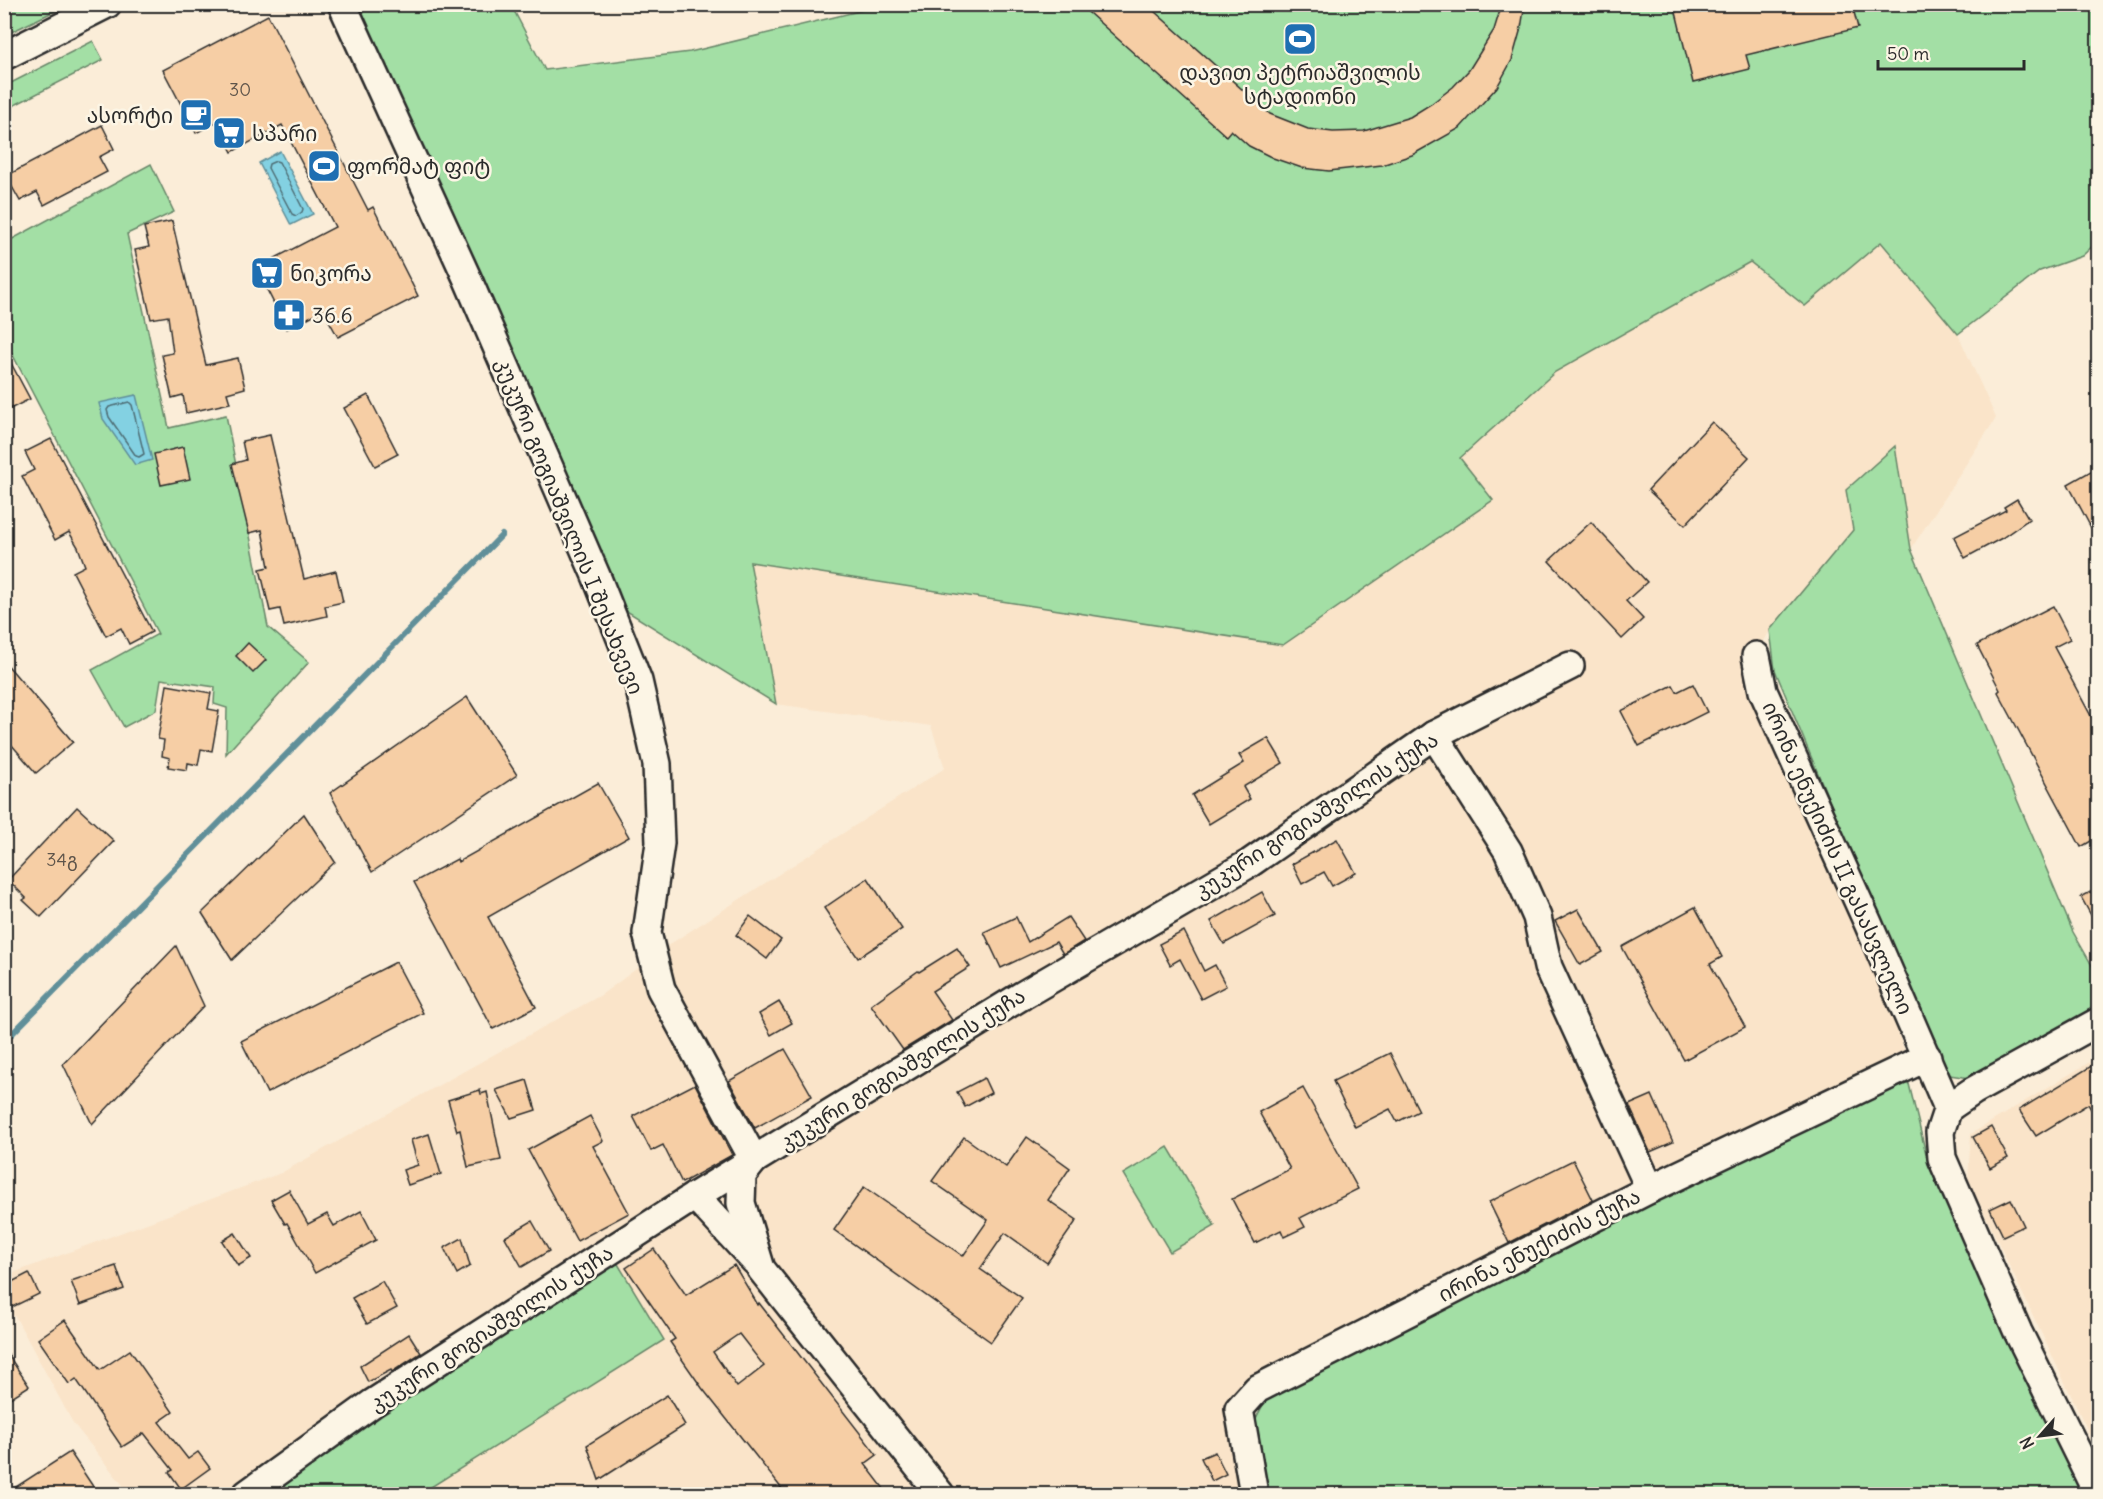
<svg xmlns="http://www.w3.org/2000/svg" width="2103" height="1499" font-family="Delius,'Noto Sans Georgian',sans-serif">
<rect width="100%" height="100%" fill="#fbedd8"/>
<filter id="ink" filterUnits="userSpaceOnUse"><feTurbulence type="fractalNoise" baseFrequency=".0167" numOctaves="2"/><feDisplacementMap in="SourceGraphic" scale="12" xChannelSelector="R" yChannelSelector="G"/><feConvolveMatrix kernelMatrix="1 2 1 2 8 2 1 2 1" color-interpolation-filters="sRGB"/></filter>
<g filter="url(#ink)">
<g fill="#fae4c9">
<polygon points="1881,242 1958,334 1996,418 1911,549 1895,447 1846,490 1853,530 1770,630 1756,656 1816,808 1907,1058 1236,1388 1253,1424 1266,1494 130,1494 73,1423 15,1316 5,1318 5,1276 281,1173 601,995 670,944 945,768 931,726 776,704 750,562 1283,645 1493,499 1460,458 1555,372 1750,262 1805,305"/>
<polygon points="2098,1057 2098,1452 1968,1179 1971,1134"/>
</g>
<g fill="#a3dfa5" stroke="#678568" stroke-width="1.5">
<polygon points="5,4 67,4 67,5 5,35"/>
<polygon points="888,4 2098,5 2098,241 2082,256 2040,271 1958,334 1881,242 1805,306 1750,262 1555,372 1460,458 1493,500 1283,645 750,562 776,704 617,605 353,5 511,5 545,70 690,52"/>
<polygon points="93,41 103,60 5,110 5,86"/>
<polygon points="151,164 174,212 127,234 169,428 226,415 268,627 309,662 226,754 227,708 214,704 215,687 161,679 156,710 124,727 92,670 158,634 5,340 5,243"/>
<polygon points="1895,446 1911,549 2073,932 2098,976 2098,1006 1969,1078 1943,1074 1775,670 1770,630 1853,530 1846,490"/>
<polygon points="1909,1084 1929,1166 2081,1494 1498,1494 1496,1491 1490,1494 1266,1494 1253,1424 1266,1399 1877,1087"/>
<polygon points="1168,1147 1215,1226 1170,1252 1123,1174"/>
<polygon points="615,1259 664,1340 420,1494 286,1494 281,1482"/>
</g>
<g fill="#83d1e2" stroke="#608f99" stroke-width="1.5">
<polygon points="280,151 313,214 291,225 259,163"/>
<polygon points="136,395 152,460 135,465 103,419 99,403"/>
</g>
<g fill="none" stroke-linecap="round" stroke-linejoin="round">
<g stroke="#4e6d74" stroke-width="1.5">
<polygon points="276,161 279,162 303,209 302,212 296,216 292,214 268,168 269,164"/>
<polygon points="129,402 132,405 144,454 139,457 136,456 109,417 107,410 109,407"/>
</g>
<polyline stroke="#608f99" stroke-width="6" points="4,1042 502,535"/>
</g>
<g fill="#f6cea5" stroke="#2b2b2b" stroke-width="1.5" fill-rule="evenodd">
<polygon points="1079,4 1146,4 1270,114 1308,129 1333,132 1364,131 1410,117 1431,104 1453,87 1469,70 1494,30 1502,4 1525,4 1521,28 1512,60 1497,87 1460,128 1412,155 1382,165 1329,171 1302,168 1273,158 1249,146 1231,130 1226,136"/>
<polygon points="1674,4 1852,4 1858,28 1746,55 1750,69 1693,83"/>
<polygon points="268,15 368,210 373,207 418,296 338,337 323,310 287,329 256,268 335,227 282,125 232,152 216,122 196,133 163,70"/>
<polygon points="102,125 114,149 99,157 107,172 44,205 37,192 20,201 6,176"/>
<polygon points="172,221 206,365 238,358 245,388 227,393 230,403 186,413 183,395 172,398 162,355 173,353 168,316 151,319 135,250 149,247 144,227"/>
<polygon points="4,350 30,399 4,412"/>
<polygon points="368,395 398,454 375,466 344,408"/>
<polygon points="1712,422 1749,457 1685,525 1648,490"/>
<polygon points="270,435 304,579 336,571 343,602 325,606 327,616 284,626 280,609 270,611 260,569 269,567 262,530 249,533 232,464 246,460 242,441"/>
<polygon points="51,439 152,632 129,644 121,628 106,636 73,572 85,566 78,547 69,532 55,540 22,476 34,470 25,452"/>
<polygon points="183,447 190,479 161,485 154,454"/>
<polygon points="2098,467 2098,541 2068,484"/>
<polygon points="2017,499 2029,519 2002,538 1965,558 1954,537 2006,510 2004,507"/>
<polygon points="1591,522 1647,582 1626,601 1643,619 1622,639 1549,561"/>
<polygon points="2053,606 2070,639 2054,647 2098,729 2098,837 2081,847 1998,692 2000,690 1977,645"/>
<polygon points="248,643 266,660 253,673 236,656"/>
<polygon points="4,661 73,742 36,773 4,736"/>
<polygon points="1693,684 1707,712 1639,746 1621,711 1673,685 1677,692"/>
<polygon points="167,685 211,693 208,709 219,711 212,751 201,749 198,765 188,763 187,770 168,767 170,758 162,756 164,740 158,739"/>
<polygon points="467,697 517,775 372,872 330,793"/>
<polygon points="1268,738 1283,763 1243,787 1250,799 1209,824 1192,795 1244,763 1239,755"/>
<polygon points="598,783 629,837 488,917 536,1007 493,1029 414,882 457,859 458,862"/>
<polygon points="77,807 114,841 41,917 23,900 26,898 8,880"/>
<polygon points="304,814 335,862 232,960 202,913"/>
<polygon points="1337,839 1356,873 1332,886 1324,872 1302,884 1292,864"/>
<polygon points="868,878 902,929 858,958 824,908"/>
<polygon points="2098,888 2098,928 2081,897"/>
<polygon points="1262,892 1275,916 1224,944 1211,921"/>
<polygon points="1695,907 1722,957 1710,964 1745,1027 1684,1060 1622,947"/>
<polygon points="1578,909 1603,952 1580,965 1555,921"/>
<polygon points="750,916 781,940 767,959 736,935"/>
<polygon points="1016,917 1028,942 1068,917 1084,941 1063,954 1056,942 1001,968 984,932"/>
<polygon points="1184,931 1204,971 1215,965 1226,986 1201,999 1180,959 1170,965 1159,944"/>
<polygon points="176,946 204,1006 92,1124 63,1064"/>
<polygon points="957,948 970,967 932,991 952,1020 903,1050 871,1005 918,971 919,972"/>
<polygon points="396,962 423,1013 267,1093 241,1041"/>
<polygon points="779,1002 792,1023 771,1035 759,1014"/>
<polygon points="785,1049 812,1096 755,1128 729,1081"/>
<polygon points="1390,1053 1419,1111 1397,1122 1390,1109 1355,1127 1333,1081"/>
<polygon points="2098,1062 2098,1121 2088,1104 2036,1136 2019,1110"/>
<polygon points="984,1078 991,1093 965,1107 957,1092"/>
<polygon points="527,1080 536,1110 511,1118 496,1090"/>
<polygon points="695,1084 732,1155 682,1183 663,1145 651,1151 633,1116"/>
<polygon points="1303,1088 1358,1189 1300,1218 1305,1227 1284,1237 1281,1230 1255,1243 1232,1199 1290,1169 1259,1112"/>
<polygon points="480,1090 481,1094 487,1092 501,1160 468,1167 460,1130 457,1131 448,1100"/>
<polygon points="1652,1095 1673,1142 1650,1152 1629,1105"/>
<polygon points="590,1116 603,1141 593,1146 629,1213 577,1241 528,1150"/>
<polygon points="1991,1127 2008,1158 1990,1168 1973,1137"/>
<polygon points="429,1134 441,1174 408,1185 403,1170 418,1165 411,1140"/>
<polygon points="964,1137 1006,1167 1027,1137 1070,1168 1048,1200 1077,1220 1047,1263 1005,1233 980,1269 1022,1298 991,1342 834,1230 864,1187 963,1256 988,1220 932,1181"/>
<polygon points="1573,1160 1593,1200 1509,1243 1489,1202"/>
<polygon points="289,1190 308,1224 327,1214 334,1226 361,1211 376,1240 315,1273 287,1223 285,1224 271,1200"/>
<polygon points="2011,1199 2024,1226 2003,1236 1990,1209"/>
<polygon points="532,1221 549,1251 522,1267 505,1237"/>
<polygon points="235,1233 251,1258 238,1266 222,1241"/>
<polygon points="462,1238 470,1266 457,1274 444,1248"/>
<path d="M 654,1249 L 686,1295 L 734,1265 L 758,1305 L 759,1303 L 877,1455 L 865,1464 L 888,1494 L 786,1494 L 702,1388 L 670,1342 L 675,1339 L 626,1268 ZM 739,1334 L 764,1366 L 737,1387 L 713,1352 Z"/>
<polygon points="116,1266 124,1289 80,1305 71,1281"/>
<polygon points="29,1273 39,1294 4,1311 4,1286"/>
<polygon points="382,1281 397,1308 367,1324 352,1298"/>
<polygon points="65,1320 100,1370 130,1350 173,1412 159,1422 188,1459 198,1452 210,1468 181,1489 169,1472 173,1470 144,1433 122,1447 76,1379 69,1384 38,1339"/>
<polygon points="409,1334 421,1353 392,1372 391,1370 368,1382 360,1366"/>
<polygon points="4,1349 29,1386 4,1402"/>
<polygon points="667,1395 685,1425 599,1480 587,1445"/>
<polygon points="70,1452 98,1494 5,1494"/>
<polygon points="1215,1452 1226,1474 1212,1481 1201,1458"/>
</g>
<g fill="none" stroke-linecap="round" stroke-linejoin="round">
<defs>
<g id="minor">
<polyline points="342,4 468,280 597,578 638,681 657,764 660,843 647,933 661,989 754,1160 742,1175 741,1203 761,1269 940,1494"/>
<polyline points="4,56 107,4"/>
<polyline points="1756,656 1763,691 1868,923 1948,1108"/>
<polyline points="1434,735 1508,851 1537,917 1548,967 1650,1189"/>
<polyline points="695,1196 755,1261"/>
<polyline points="247,1494 373,1403 695,1196 1023,995 1250,863 1434,735 1570,666"/>
<polyline points="1254,1494 1239,1409 1257,1389 1650,1189 1927,1057"/>
<polyline points="2098,1494 2018,1332 1942,1158 1940,1132 1948,1108 1973,1091 2098,1022"/>
</g>
</defs>
<use href="#minor" stroke="#2b2b2b" stroke-width="32"/>
<use href="#minor" stroke="#fcf5e5" stroke-width="27"/>
</g>
</g>
<defs>
<symbol id="stadium-square" viewBox="-11 -11 22 22"><rect x="-9" y="-9" width="18" height="18" rx="4" fill="#1f6fb2" stroke="#fcf5e5"/><path d="M0-5a6.5 5 0 1 0 0 10a6.5 5 0 1 0 0-10ZM-3.5-1.8h7v3.6h-7Z" fill="#fff"/></symbol>
<symbol id="cafe-square" viewBox="-11 -11 22 22"><rect x="-9" y="-9" width="18" height="18" rx="4" fill="#1f6fb2" stroke="#fcf5e5"/><path d="M-5.5-4.5H6V0H3Q3 3.5 0 3.5H-2.5Q-5.5 3.5-5.5 0ZM3-3.2v2h1.7v-2ZM-6 4.5H4V6H-6Z" fill="#fff"/></symbol>
<symbol id="supermarket-square" viewBox="-11 -11 22 22"><rect x="-9" y="-9" width="18" height="18" rx="4" fill="#1f6fb2" stroke="#fcf5e5"/><path d="M-6-5.5h2.5l.6 2H6L4.5 2H-2.5L-4.4-4H-6ZM-1.5 3.2a1.3 1.3 0 1 0 .1 0ZM3 3.2a1.3 1.3 0 1 0 .1 0Z" fill="#fff"/></symbol>
<symbol id="pharmacy-square" viewBox="-11 -11 22 22"><rect x="-9" y="-9" width="18" height="18" rx="4" fill="#1f6fb2" stroke="#fcf5e5"/><path d="M-2-6h4v4h4v4h-4v4h-4v-4h-4v-4h4Z" fill="#fff"/></symbol>
</defs>
<g fill-rule="evenodd">
<use href="#stadium-square" x="1281" y="20" width="38" height="38"/>
<use href="#cafe-square" x="177" y="96" width="38" height="38"/>
<use href="#supermarket-square" x="210" y="114" width="38" height="38"/>
<use href="#stadium-square" x="305" y="147" width="38" height="38"/>
<use href="#supermarket-square" x="248" y="254" width="38" height="38"/>
<use href="#pharmacy-square" x="270" y="296" width="38" height="38"/>
</g>
<g text-anchor="middle" dominant-baseline="central" stroke-width="5" stroke-linejoin="round" paint-order="stroke">
<g font-size="18" fill="#5e544a">
<text x="240" y="89">30</text>
<text x="62" y="859">34გ</text>
</g>
<g font-size="21" fill="#2b2b2b" stroke="#fcf5e5" text-anchor="start">
<text x="1300" y="72" text-anchor="middle">დავით პეტრიაშვილის<tspan x="1300" dy="24">სტადიონი</tspan></text>
<text x="173" y="115" text-anchor="end">ასორტი</text>
<text x="252" y="133">სპარი</text>
<text x="347" y="166">ფორმატ ფიტ</text>
<text x="290" y="273">ნიკორა</text>
<text x="312" y="315">36.6</text>
</g>
<g font-size="21" fill="#2b2b2b" stroke="#fcf5e5">
<text transform="translate(570 526) rotate(68)">კუკური გოგიაშვილის I შესახვევი</text>
<text transform="translate(1316 815) rotate(-33)">კუკური გოგიაშვილის ქუჩა</text>
<text transform="translate(1838 858) rotate(66)">ირინა ენუქიძის II გასასვლელი</text>
<text transform="translate(902 1069) rotate(-32)">კუკური გოგიაშვილის ქუჩა</text>
<text transform="translate(1539 1245) rotate(-27)">ირინა ენუქიძის ქუჩა</text>
<text transform="translate(491 1328) rotate(-33)">კუკური გოგიაშვილის ქუჩა</text>
</g>
</g>
<rect width="2103" height="1499" fill="none" stroke="#fcf5e5" stroke-width="24"/>
<rect x="12" y="12" width="2079" height="1475" fill="none" stroke="#2b2b2b" stroke-width="2" filter="url(#ink)"/>
<g transform="translate(2040 1436) rotate(242)" stroke="#fcf5e5" stroke-width="4.5" paint-order="stroke">
<path d="M0-4.5L10 22L0 15L-10 22Z" fill="#2b2b2b"/>
<text y="-9" font-size="16" font-weight="bold" text-anchor="middle" fill="#2b2b2b">N</text>
</g>
<path d="M1878 60v9h146v-9" fill="none" stroke="#2b2b2b" stroke-width="3"/>
<text x="1887" y="60" font-size="18" fill="#2b2b2b" stroke="#fcf5e5" stroke-width="4.5" paint-order="stroke">50 m</text>
</svg>
